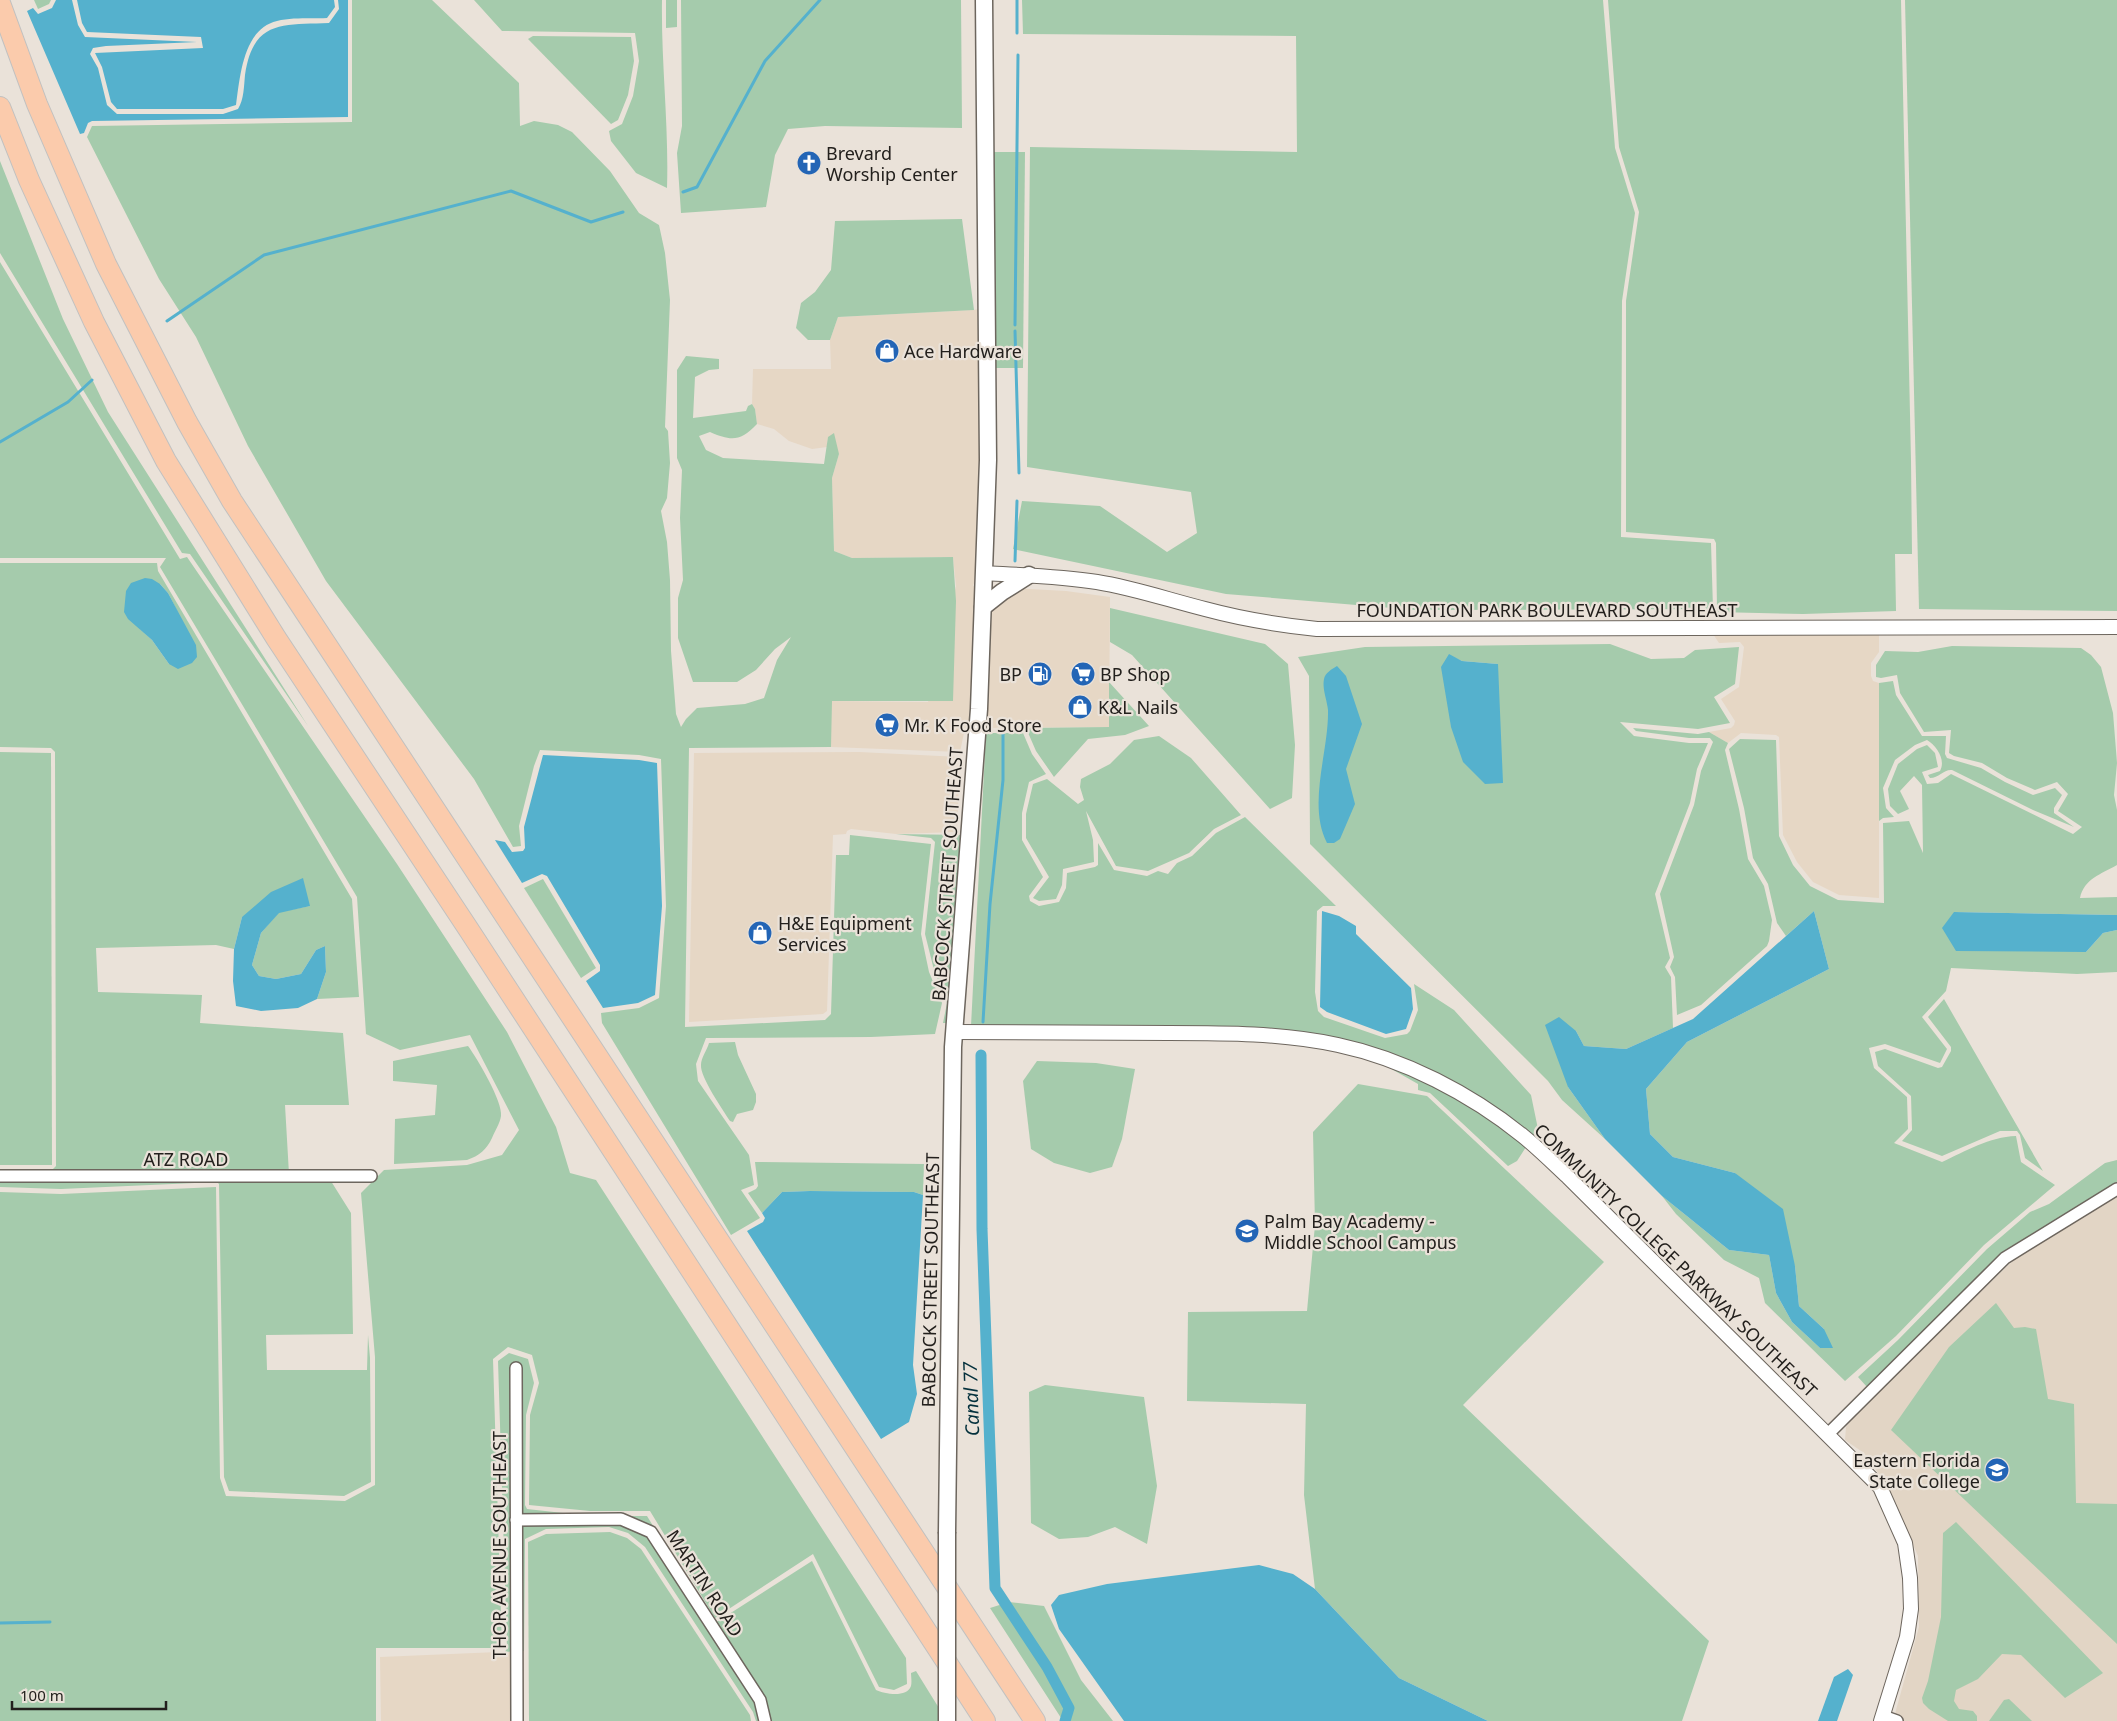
<svg xmlns="http://www.w3.org/2000/svg" width="2117" height="1721" font-family="'Noto Sans',sans-serif">
<rect width="100%" height="100%" fill="#eae2d9"/>
<g fill="#e6d7c5">
<polygon points="987,308 977,574 973,586 1066,591 1110,597 1109,727 965,728 960,752 831,747 831,701 928,702 956,586 953,557 852,558 834,551 832,478 839,454 828,437 827,447 812,449 789,441 774,429 757,424 755,409 752,404 753,369 831,369 830,340 838,317 973,310"/>
<polygon points="1713,634 1879,634 1879,652 1871,663 1871,676 1873,681 1879,683 1879,898 1839,895 1813,882 1797,862 1783,835 1779,737 1776,735 1741,733 1728,743 1709,732 1731,728 1734,725 1735,721 1721,699 1739,687 1744,647 1740,642 1719,643"/>
<polygon points="859,752 960,757 957,832 896,834 851,829 847,831 846,834 833,835 827,1011 823,1014 689,1022 694,753"/>
<polygon points="524,1651 524,1721 381,1721 380,1657"/>
</g>
<polygon fill="#e2d5c5" points="2117,1196 2117,1721 1893,1721 1919,1627 1918,1556 1888,1487 1864,1453 1845,1440 1846,1427 1856,1413 2020,1254"/>
<g fill="#a5cbac" fill-rule="evenodd">
<polygon points="34,0 51,0 49,4 38,9"/>
<path d="M 352,0 L 432,0 L 519,83 L 520,126 L 534,121 L 558,125 L 572,132 L 610,171 L 639,213 L 659,225 L 665,253 L 670,300 L 665,427 L 668,431 L 670,463 L 667,498 L 661,511 L 667,542 L 670,580 L 671,651 L 676,714 L 681,727 L 686,719 L 697,708 L 745,704 L 764,698 L 777,660 L 791,637 L 775,649 L 756,670 L 737,682 L 693,682 L 678,638 L 678,598 L 683,580 L 680,518 L 682,470 L 677,458 L 677,370 L 686,356 L 719,359 L 719,369 L 709,370 L 695,377 L 693,418 L 746,411 L 748,406 L 752,404 L 755,409 L 757,424 C 740,442 731,441 710,432 L 699,436 L 706,450 L 723,458 L 824,464 L 828,437 L 834,433 L 839,454 L 832,478 L 834,551 L 852,558 L 953,557 L 956,601 L 953,701 L 832,701 L 831,747 L 689,748 L 685,1027 L 825,1020 L 831,1014 L 836,855 L 849,855 L 850,835 L 931,844 L 921,934 L 929,972 L 942,1003 L 935,1034 L 871,1037 L 706,1038 L 696,1064 L 698,1081 L 749,1155 L 754,1185 L 741,1190 L 760,1218 L 731,1235 L 602,1023 L 601,1013 L 639,1008 L 659,998 L 666,906 L 661,759 L 639,755 L 540,750 L 534,766 L 519,826 L 521,846 L 513,847 L 474,779 L 326,581 L 248,446 L 196,337 L 159,279 L 87,137 L 92,126 L 352,122 Z"/>
<path d="M 474,0 L 662,0 C 661,63 669,125 667,188 L 636,173 L 611,141 L 609,131 L 622,124 L 633,96 L 639,61 L 635,33 L 502,31 Z"/>
<polygon points="666,0 677,0 677,27 666,28"/>
<polygon points="681,0 961,0 962,128 825,126 788,129 775,155 766,207 681,213 677,153 682,126"/>
<polygon points="1022,0 1603,0 1615,148 1635,213 1622,301 1621,537 1711,543 1713,609 1416,610 1226,594 1013,549 1022,501 1100,506 1167,552 1197,533 1191,492 1027,467 1030,147 1297,152 1296,36 1023,34"/>
<polygon points="1608,0 1901,0 1911,460 1912,554 1895,554 1896,611 1803,614 1716,612 1717,609 1716,543 1714,539 1626,532 1626,301 1639,212 1619,147"/>
<polygon points="1905,0 2117,0 2117,611 1919,609"/>
<polygon points="533,36 631,37 634,61 628,95 618,120 611,124 528,39"/>
<polygon points="991,152 1025,152 1023,368 992,368"/>
<polygon points="0,161 63,319 108,412 308,726 190,554 182,553 0,253"/>
<polygon points="962,219 974,310 838,317 830,340 808,340 796,328 801,303 815,292 831,270 835,221"/>
<polygon points="0,262 180,559 187,557 397,864 507,1032 556,1127 570,1173 596,1180 906,1658 907,1684 894,1690 879,1687 813,1554 715,1618 650,1511 590,1511 529,1505 530,1415 539,1383 532,1355 508,1347 493,1359 502,1648 376,1648 376,1721 0,1721 0,1192 61,1194 216,1187 220,1478 226,1496 345,1501 375,1485 375,1357 361,1193 384,1170 467,1165 502,1155 519,1130 470,1035 400,1050 366,1034 357,897 160,567 166,558 0,558"/>
<path d="M 0,563 L 157,563 L 158,571 L 352,899 L 359,997 L 317,999 L 326,972 L 325,946 L 316,950 L 301,974 L 276,979 L 259,976 L 252,965 L 261,933 L 279,912 L 310,906 L 242,917 L 234,949 L 216,945 L 96,948 L 98,992 L 202,995 L 200,1023 L 343,1033 L 349,1105 L 285,1105 L 289,1174 L 329,1178 L 351,1213 L 353,1334 L 266,1335 L 267,1370 L 367,1370 L 368,1335 L 370,1358 L 371,1482 L 344,1496 L 229,1491 L 224,1477 L 219,1184 L 217,1182 L 61,1189 L 0,1187 L 0,1170 L 52,1170 L 56,1166 L 55,752 L 51,748 L 0,747 ZM 160,584 L 168,593 L 188,632 L 169,664 L 152,640 L 140,629 Z"/>
<polygon points="1110,608 1265,644 1288,664 1295,745 1292,798 1270,809 1132,655 1110,642"/>
<path d="M 1610,644 L 1651,659 L 1684,658 L 1695,650 L 1739,647 L 1735,684 L 1714,697 L 1730,723 L 1698,729 L 1620,722 L 1634,736 L 1689,743 L 1708,743 L 1697,769 L 1690,803 L 1655,894 L 1670,958 L 1665,967 L 1671,977 L 1673,1028 L 1626,1049 L 1584,1046 L 1576,1031 L 1568,1087 L 1605,1139 L 1562,1100 L 1548,1081 L 1310,844 L 1309,676 L 1298,657 L 1365,647 ZM 1449,655 L 1462,661 L 1498,664 L 1451,727 Z"/>
<path d="M 1952,646 L 2081,648 L 2091,655 L 2101,667 L 2113,713 L 2117,763 L 2114,795 L 2117,810 L 2117,865 C 2101,874 2084,879 2080,898 L 2117,897 L 2117,915 L 1955,912 L 2086,952 L 2103,933 L 2117,930 L 2117,972 L 2077,974 L 1951,968 L 1946,991 L 1922,1017 L 1947,1049 L 1940,1063 L 1885,1044 L 1869,1048 L 1874,1068 L 1907,1097 L 1908,1129 L 1894,1143 L 1942,1162 C 1966,1151 1989,1137 2016,1136 L 2021,1162 L 2055,1185 L 1984,1245 L 1896,1336 L 1845,1381 L 1765,1303 L 1759,1278 L 1724,1260 L 1676,1214 L 1662,1196 L 1729,1250 L 1769,1255 L 1776,1293 L 1792,1322 L 1820,1348 L 1824,1329 L 1799,1306 L 1795,1266 L 1735,1173 L 1673,1157 L 1650,1134 L 1646,1089 L 1687,1042 L 1829,969 L 1814,911 L 1786,936 L 1777,923 L 1768,884 L 1753,858 L 1744,808 L 1729,749 L 1740,739 L 1776,740 L 1779,836 L 1793,865 L 1810,886 L 1838,900 L 1884,903 L 1883,823 L 1909,821 L 1923,853 L 1922,785 L 1914,776 L 1900,791 L 1909,809 L 1898,814 L 1890,806 L 1888,789 L 1898,764 L 1917,749 L 1927,745 L 1935,753 L 1938,767 L 1922,772 L 1927,784 L 1938,783 L 1951,774 L 2073,834 L 2082,827 L 2058,811 L 2068,794 L 2057,782 L 2035,790 L 2007,778 L 1982,763 L 1954,756 L 1949,753 L 1951,730 L 1924,732 L 1900,693 L 1897,675 L 1881,678 L 1876,677 L 1876,665 L 1885,651 L 1918,652 Z"/>
<path d="M 1893,681 L 1896,695 L 1922,736 L 1946,736 L 1945,754 L 1947,758 L 1981,768 L 2005,782 L 2033,795 L 2055,788 L 2062,795 L 2054,808 L 2054,813 L 2074,827 L 2033,810 L 1952,770 C 1944,769 1939,778 1930,778 L 1928,775 L 1940,771 C 1946,760 1937,746 1927,740 L 1915,745 L 1895,760 L 1883,788 L 1886,808 L 1894,817 L 1883,818 L 1879,821 L 1879,683 Z"/>
<polygon points="1109,682 1149,726 1125,735 1088,739 1054,777 1036,751 1026,728 1109,727"/>
<polygon points="1633,728 1698,734 1709,732 1728,743 1725,750 1739,809 1748,859 1764,886 1772,920 1769,941 1767,946 1701,1005 1677,1015 1675,977 1670,967 1674,957 1660,894 1694,805 1701,771 1713,742 1710,738 1689,738 1636,731"/>
<polygon points="986,733 1023,733 1032,754 1046,774 1029,782 1022,813 1022,840 1043,877 1029,896 1030,901 1039,906 1059,902 1066,888 1067,873 1095,867 1098,865 1098,843 1114,870 1147,876 1158,871 1168,874 1177,863 1192,856 1216,833 1245,817 1336,906 1323,906 1317,911 1315,992 1318,1011 1324,1017 1385,1038 1407,1034 1410,1031 1418,1010 1414,984 1454,1010 1531,1095 1538,1129 1533,1137 1525,1131 1340,1039 971,1026"/>
<polygon points="1159,736 1191,758 1241,815 1214,829 1189,853 1148,871 1116,866 1086,811 1093,840 1094,862 1063,869 1062,885 1056,899 1039,901 1033,898 1049,877 1026,838 1026,814 1033,784 1047,779 1078,804 1084,800 1080,787 1081,779 1110,764 1134,740"/>
<polygon points="0,752 51,753 52,1165 0,1165"/>
<polygon points="896,834 965,835 950,1023 943,1023 947,1003 934,970 925,934 935,842 931,838"/>
<polygon points="543,879 596,968 581,978 524,888"/>
<polygon points="1944,999 2043,1171 2025,1158 2020,1135 2017,1131 2000,1131 1942,1156 1902,1141 1912,1130 1911,1096 1878,1066 1875,1052 1885,1049 1938,1068 1942,1067 1951,1051 1951,1047 1928,1017"/>
<path d="M 735,1042 L 738,1055 L 756,1094 L 756,1102 L 753,1110 L 737,1114 L 733,1122 L 730,1121 C 723,1110 700,1077 701,1065 C 701,1058 707,1050 709,1043 Z"/>
<path d="M 468,1046 C 477,1058 503,1102 501,1116 C 500,1123 495,1131 492,1138 C 487,1149 479,1156 467,1160 L 394,1164 L 395,1119 L 435,1115 L 437,1085 L 393,1081 L 393,1061 Z"/>
<polygon points="1037,1061 1096,1063 1135,1069 1122,1139 1112,1167 1090,1173 1054,1163 1031,1149 1023,1081"/>
<path d="M 1388,1067 C 1434,1084 1490,1113 1526,1147 L 1517,1161 L 1508,1166 L 1430,1093 L 1418,1090 L 1418,1084 Z"/>
<polygon points="1358,1084 1427,1096 1604,1262 1463,1405 1709,1641 1682,1721 1488,1721 1399,1678 1315,1589 1304,1495 1306,1404 1187,1401 1188,1312 1307,1311 1315,1225 1313,1132"/>
<polygon points="2117,1160 2117,1182 2001,1253 1867,1387 1858,1377 1898,1340 1987,1249 2030,1212 2049,1204 2105,1163"/>
<polygon points="755,1162 924,1164 923,1195 914,1192 810,1191 782,1192 762,1213 748,1193 756,1189 758,1186"/>
<polygon points="1996,1303 2014,1328 2025,1327 2036,1329 2048,1399 2074,1404 2076,1503 2117,1504 2117,1644 1891,1430 1949,1347"/>
<path d="M 509,1353 L 528,1359 L 534,1383 L 526,1415 L 525,1505 L 527,1509 L 590,1516 L 647,1516 L 711,1621 L 715,1623 L 812,1561 L 876,1690 C 885,1694 907,1698 911,1686 C 912,1682 911,1676 911,1673 L 916,1671 L 942,1713 L 942,1721 L 756,1721 L 753,1712 L 645,1547 L 628,1533 L 609,1527 L 546,1529 L 525,1539 L 524,1651 L 505,1652 L 507,1648 L 498,1361 Z"/>
<polygon points="1045,1385 1144,1397 1157,1486 1147,1544 1115,1527 1088,1537 1059,1539 1031,1523 1029,1392"/>
<polygon points="1956,1522 2103,1673 2065,1698 2021,1655 2002,1654 1978,1679 1956,1690 1954,1701 1959,1709 1973,1711 1977,1716 1977,1721 1948,1721 1929,1709 1923,1703 1922,1698 1928,1681 1941,1617 1943,1533"/>
<polygon points="610,1532 627,1538 641,1549 750,1715 751,1721 529,1721 528,1542 546,1534"/>
<polygon points="1009,1602 1044,1606 1081,1680 1113,1721 1063,1721 990,1608"/>
<polygon points="2009,1699 2032,1721 1989,1721 2004,1700"/>
</g>
<g fill="#55b1cd">
<path d="M 56,0 L 72,0 L 78,25 L 85,37 L 197,42 L 106,46 L 93,48 L 90,54 L 98,68 L 107,105 L 117,114 L 223,114 L 238,109 C 244,100 244,85 245,75 C 253,19 284,25 329,23 L 339,9 L 338,0 L 348,0 L 348,117 L 92,121 L 88,123 L 84,133 L 80,134 L 27,11 L 33,8 L 38,14 L 52,8 Z"/>
<path d="M 77,0 L 334,0 L 335,7 L 327,18 C 312,19 293,17 277,21 C 243,29 240,77 236,105 L 223,109 L 117,109 L 111,102 L 102,67 L 95,53 L 203,48 L 201,37 L 87,32 L 82,23 Z"/>
<polygon points="145,578 152,579 160,584 168,593 196,645 197,657 192,663 178,669 169,664 152,640 128,619 124,612 126,591 131,583"/>
<polygon points="1449,654 1462,661 1498,664 1503,783 1485,784 1463,762 1451,727 1441,667"/>
<path d="M 1337,666 L 1346,676 L 1362,724 L 1346,769 L 1355,804 L 1340,839 L 1334,843 L 1327,843 C 1307,804 1329,752 1328,710 C 1327,700 1322,689 1324,679 C 1325,673 1332,669 1337,666 Z"/>
<polygon points="543,755 639,760 657,763 662,906 655,995 638,1003 603,1008 586,981 600,971 600,965 547,876 542,874 522,883 495,840 505,842 512,852 523,851 525,848 524,827"/>
<polygon points="303,878 310,906 279,913 261,933 252,965 259,976 276,979 301,974 316,950 325,946 326,972 317,999 298,1008 261,1011 236,1006 233,981 234,949 242,917 271,892"/>
<polygon points="1322,911 1339,916 1356,926 1356,934 1411,988 1413,1009 1406,1029 1386,1034 1327,1012 1320,1007"/>
<polygon points="1814,911 1829,969 1687,1042 1646,1089 1650,1134 1673,1157 1735,1173 1783,1209 1795,1266 1799,1306 1824,1329 1833,1348 1820,1348 1792,1322 1776,1293 1769,1255 1729,1250 1662,1196 1605,1139 1568,1087 1545,1025 1559,1017 1576,1031 1584,1046 1626,1049 1693,1019"/>
<polygon points="1954,912 2117,915 2117,930 2103,933 2086,952 1956,951 1942,928"/>
<polygon points="810,1191 914,1192 923,1195 913,1365 917,1394 909,1422 881,1439 747,1231 763,1222 765,1218 762,1213 782,1192"/>
<polygon points="1259,1565 1293,1574 1315,1589 1399,1678 1488,1721 1124,1721 1059,1629 1051,1605 1059,1595 1107,1584"/>
<polygon points="1848,1669 1853,1675 1837,1721 1818,1721 1834,1677"/>
</g>
<g fill="none" stroke-linecap="round" stroke-linejoin="round">
<g stroke="#55b1cd" stroke-width="3">
<polyline points="1017,0 1017,33"/>
<polyline points="683,192 697,187 765,61 820,0"/>
<polyline points="167,321 264,255 511,191 591,222 623,212"/>
<polyline points="1015,325 1018,55"/>
<polyline points="1015,331 1019,473"/>
<polyline points="0,442 68,402 92,380"/>
<polyline points="1015,561 1017,501"/>
<polyline points="983,1022 990,904 1003,780 1003,724"/>
<polyline points="0,1623 50,1622"/>
</g>
<polyline stroke="#55b1cd" stroke-width="11" points="981,1055 982,1229 995,1588 1047,1667 1069,1708 1065,1721"/>
<defs>
<g id="minor">
<polyline points="0,1176 371,1176"/>
<polyline points="516,1368 517,1721"/>
<polyline points="1827,1435 2005,1258 2117,1189"/>
<polyline points="516,1520 621,1519 651,1532 760,1700 765,1721"/>
<polyline points="1883,1716 1897,1721"/>
</g>
<g id="tertiary">
<path d="M 983,573 C 1021,575 1060,576 1097,582 C 1134,588 1169,600 1205,609 C 1242,619 1279,625 1317,629 L 2117,627"/>
<path d="M 954,1032 C 1026,1033 1098,1032 1169,1033 C 1225,1033 1283,1033 1338,1045 C 1404,1059 1471,1094 1523,1136 C 1539,1149 1553,1163 1568,1177 L 1880,1487 L 1905,1543 L 1910,1578 L 1911,1609 L 1907,1637 L 1881,1721"/>
</g>
<g id="secondary">
<polyline points="983,607 1002,592 1029,575"/>
<polyline points="947,1532 953,1047 979,709 988,460 984,0"/>
</g>
<g id="motorway">
<polyline points="0,3 37,104 106,264 187,422 232,501 1035,1721"/>
<polyline points="0,107 29,180 94,322 166,461 276,638 469,930 985,1721"/>
</g>
</defs>
<use href="#minor" stroke="#6d665e" stroke-width="14"/>
<use href="#tertiary" stroke="#6d665e" stroke-width="16"/>
<use href="#secondary" stroke="#6d665e" stroke-width="19"/>
<use href="#motorway" stroke="#c1c1c0" stroke-width="22"/>
<use href="#minor" stroke="#fff" stroke-width="11"/>
<use href="#tertiary" stroke="#fff" stroke-width="14"/>
<use href="#secondary" stroke="#fff" stroke-width="16"/>
<use href="#motorway" stroke="#fbcbac" stroke-width="20"/>
<defs>
<polyline id="secondary-bridge" points="947,1532 947,1721"/>
</defs>
<use href="#secondary-bridge" stroke="#6d665e" stroke-width="19" stroke-linecap="butt"/>
<use href="#secondary-bridge" stroke="#fff" stroke-width="16"/>
</g>
<defs>
<symbol id="church-disc" viewBox="-11 -11 22 22"><circle r="9.5" fill="#2365b6" stroke="#eae2d9"/><path d="M-1.2-6h2.4v3.5h3.3v2.4h-3.3V6h-2.4V-.1h-3.3v-2.4h3.3Z" fill="#fff"/></symbol>
<symbol id="shop-disc" viewBox="-11 -11 22 22"><circle r="9.5" fill="#2365b6" stroke="#eae2d9"/><path d="M-5-2.5h2.3a2.7 3.5 0 0 1 5.4 0H5L5.5 6h-11ZM-1.5-2.5h3a1.5 2.3 0 0 0-3 0Z" fill="#fff"/></symbol>
<symbol id="fuel-disc" viewBox="-11 -11 22 22"><circle r="9.5" fill="#2365b6" stroke="#eae2d9"/><path d="M-5.5-6h7V0h2V4h1.3V-2.5L3-4.5l.8-.8L6-3V5H2.5V1h-1V6h-7ZM-4.2-4.7v3.2H.2V-4.7Z" fill="#fff"/></symbol>
<symbol id="supermarket-disc" viewBox="-11 -11 22 22"><circle r="9.5" fill="#2365b6" stroke="#eae2d9"/><path d="M-6-5.5h2.5l.6 2H6L4.5 2H-2.5L-4.4-4H-6ZM-1.5 3.2a1.3 1.3 0 1 0 .1 0ZM3 3.2a1.3 1.3 0 1 0 .1 0Z" fill="#fff"/></symbol>
<symbol id="school-disc" viewBox="-11 -11 22 22"><circle r="9.5" fill="#2365b6" stroke="#eae2d9"/><path d="M0-5L7-2L0 1L-7-2ZM-4 1L0 2.5L4 1V4Q0 6-4 4Z" fill="#fff"/></symbol>
<symbol id="university-disc" viewBox="-11 -11 22 22"><circle r="9.5" fill="#2365b6" stroke="#eae2d9"/><path d="M0-5L7-2L0 1L-7-2ZM-4 1L0 2.5L4 1V4Q0 6-4 4Z" fill="#fff"/></symbol>
</defs>
<g fill-rule="evenodd">
<use href="#church-disc" x="795" y="149" width="28" height="28"/>
<use href="#shop-disc" x="873" y="337" width="28" height="28"/>
<use href="#fuel-disc" x="1026" y="660" width="28" height="28"/>
<use href="#supermarket-disc" x="1069" y="660" width="28" height="28"/>
<use href="#shop-disc" x="1066" y="693" width="28" height="28"/>
<use href="#supermarket-disc" x="873" y="711" width="28" height="28"/>
<use href="#shop-disc" x="746" y="919" width="28" height="28"/>
<use href="#school-disc" x="1233" y="1217" width="28" height="28"/>
<use href="#university-disc" x="1983" y="1456" width="28" height="28"/>
</g>
<g text-anchor="middle" dominant-baseline="central" stroke-width="4.5" stroke-linejoin="round" paint-order="stroke">
<g font-size="18" fill="#23201d" stroke="#eae2d9" text-anchor="start">
<text x="826" y="153">Brevard<tspan x="826" dy="21">Worship Center</tspan></text>
<text x="904" y="351">Ace Hardware</text>
<text x="1022" y="674" text-anchor="end">BP</text>
<text x="1100" y="674">BP Shop</text>
<text x="1098" y="707">K&amp;L Nails</text>
<text x="904" y="725">Mr. K Food Store</text>
<text x="778" y="923">H&amp;E Equipment<tspan x="778" dy="21">Services</tspan></text>
<text x="1264" y="1221">Palm Bay Academy -<tspan x="1264" dy="21">Middle School Campus</tspan></text>
<text x="1980" y="1460" text-anchor="end">Eastern Florida<tspan x="1980" dy="21">State College</tspan></text>
</g>
<g font-size="18" fill="#23201d" stroke="#eae2d9">
<text x="1547" y="610">FOUNDATION PARK BOULEVARD SOUTHEAST</text>
<text transform="translate(947 874) rotate(-86)">BABCOCK STREET SOUTHEAST</text>
<text x="186" y="1159">ATZ ROAD</text>
<text transform="translate(1676 1260) rotate(44)">COMMUNITY COLLEGE PARKWAY SOUTHEAST</text>
<text transform="translate(930 1280) rotate(-89)">BABCOCK STREET SOUTHEAST</text>
<text transform="translate(499 1545) rotate(-90)">THOR AVENUE SOUTHEAST</text>
<text transform="translate(705 1583) rotate(57)">MARTIN ROAD</text>
</g>
<g font-size="19" font-style="italic" fill="#03303c" stroke="#eae2d9">
<text transform="translate(971 1399) rotate(-92)">Canal 77</text>
</g>
</g>
<path d="M12 1701v8h154v-8" fill="none" stroke="#23201d" stroke-width="2.5"/>
<text x="20" y="1701" font-size="15" fill="#23201d" stroke="#eae2d9" stroke-width="4" paint-order="stroke">100 m</text>
</svg>
